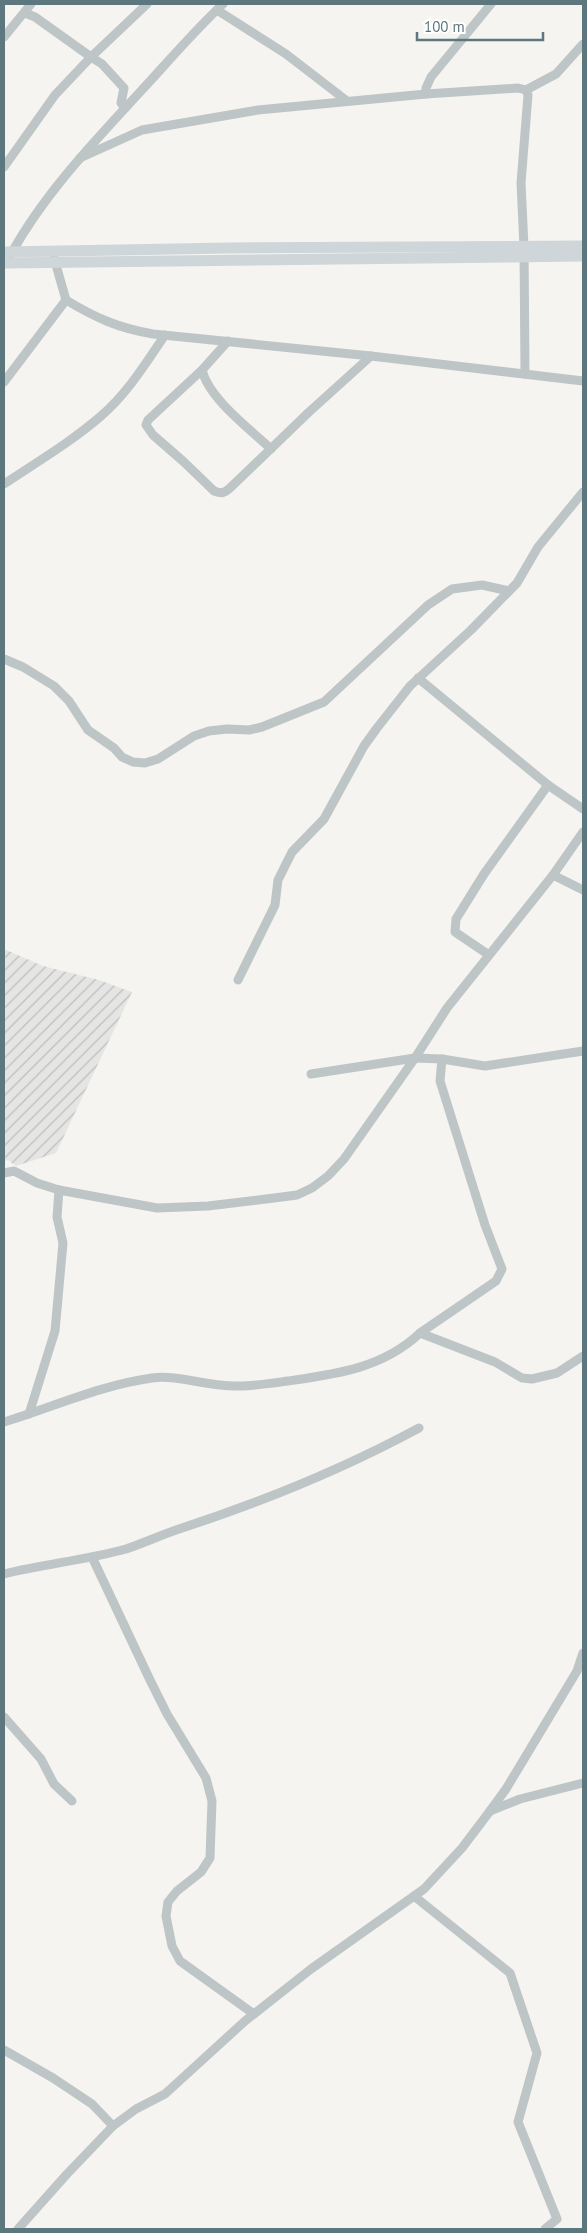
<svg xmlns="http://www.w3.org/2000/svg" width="587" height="2233" font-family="'PT Sans',sans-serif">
<defs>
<pattern id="industrial-furrows" width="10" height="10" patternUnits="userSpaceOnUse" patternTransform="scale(1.25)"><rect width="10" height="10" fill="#e5e5e4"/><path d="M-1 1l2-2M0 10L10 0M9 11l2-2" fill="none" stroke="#bdbebe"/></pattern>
</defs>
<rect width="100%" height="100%" fill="#f5f4f0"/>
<polygon fill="url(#industrial-furrows)" points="4,949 43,966 99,980 132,992 56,1153 16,1166 8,1160 4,1161"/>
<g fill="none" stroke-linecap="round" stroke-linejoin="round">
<g stroke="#bec5c7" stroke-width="9">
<polyline points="217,10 286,54 347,101"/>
<polyline points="25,13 35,17 91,57 147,4"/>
<polyline points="4,37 31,4"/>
<polyline points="526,90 556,74 583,44"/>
<polyline points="426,94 426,88 431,77 491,4"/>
<polyline points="80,158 142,130 258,110 426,94 518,88 526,90 528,95 521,183 524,247 525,374"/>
<polyline points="4,167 55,95 91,57 102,64 124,88 121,103 125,108"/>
<path d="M 10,256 C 43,195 93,143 140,92 C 167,63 194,31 223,4"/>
<path d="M 66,300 C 96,318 118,328 153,334 L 371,356 L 583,381"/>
<path d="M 228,341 L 202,370 L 148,420 L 146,425 L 153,435 L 184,462 L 214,491 C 222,494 224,493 230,488 L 309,412 L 371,356"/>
<path d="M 202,370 C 209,399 250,429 271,449"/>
<polyline points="4,382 66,300 54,258"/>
<path d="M 4,484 C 37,462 71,442 101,416 C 127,394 146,363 165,335"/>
<polyline points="4,659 23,667 54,686 69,701 88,730 114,748 122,757 133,762 145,763 158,759 194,736 209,731 227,729 249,730 262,727 324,702 428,605 452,589 482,585 509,591"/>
<polyline points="418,678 548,785 583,809"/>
<polyline points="553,875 583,890"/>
<polyline points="489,955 455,932 456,919 484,874 548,785"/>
<polyline points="238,980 275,905 278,880 292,852 324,819 364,746 377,728 410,686 471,630 517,583 538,547 583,492"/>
<polyline points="311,1074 415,1058 442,1059 485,1066 583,1051"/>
<polyline points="4,1173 14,1171 37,1183 59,1190 157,1208 208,1206 274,1198 297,1195 312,1188 328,1176 344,1159 415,1058 447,1008 553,875 583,832"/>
<polyline points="420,1333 496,1281 502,1269 485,1225 440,1081 442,1059"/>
<polyline points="29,1414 55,1331 63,1243 57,1217 59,1190"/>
<path d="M 4,1422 C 53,1407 101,1385 152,1378 C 174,1375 198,1383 220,1385 C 242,1388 266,1384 288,1381 C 337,1374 383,1368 420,1333 L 495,1362 L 522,1378 L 532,1379 L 557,1373 L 583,1356"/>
<polyline points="92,1557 150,1680 167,1714 206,1778 212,1801 210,1858 201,1872 177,1891 168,1902 166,1916 172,1946 180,1961 254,2014"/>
<path d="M 4,1574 C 44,1564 86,1560 126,1549 C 144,1543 161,1535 179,1529 C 262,1502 343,1469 419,1428"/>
<polyline points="4,1717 41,1759 54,1784 72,1801"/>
<polyline points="490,1811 506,1789 577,1671 583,1653"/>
<polyline points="414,1896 510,1973 537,2053 518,2122 557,2219 545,2229"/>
<polyline points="4,2050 53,2078 92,2104 113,2126"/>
<polyline points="18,2229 67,2174 113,2126 136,2109 165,2094 245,2021 311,1969 424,1889 462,1848 490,1811 520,1799 583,1783"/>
</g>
<g stroke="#ced6d9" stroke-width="11">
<polyline points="4,252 230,248 583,246"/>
<polyline points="4,263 583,256"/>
</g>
</g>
<rect width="587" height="2233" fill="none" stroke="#5d777e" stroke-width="10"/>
<path d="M417 32v8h126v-8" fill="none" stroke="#5d777e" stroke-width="2.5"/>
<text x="424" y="32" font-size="15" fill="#5d777e" stroke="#ffffff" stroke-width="4" paint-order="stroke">100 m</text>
</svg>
